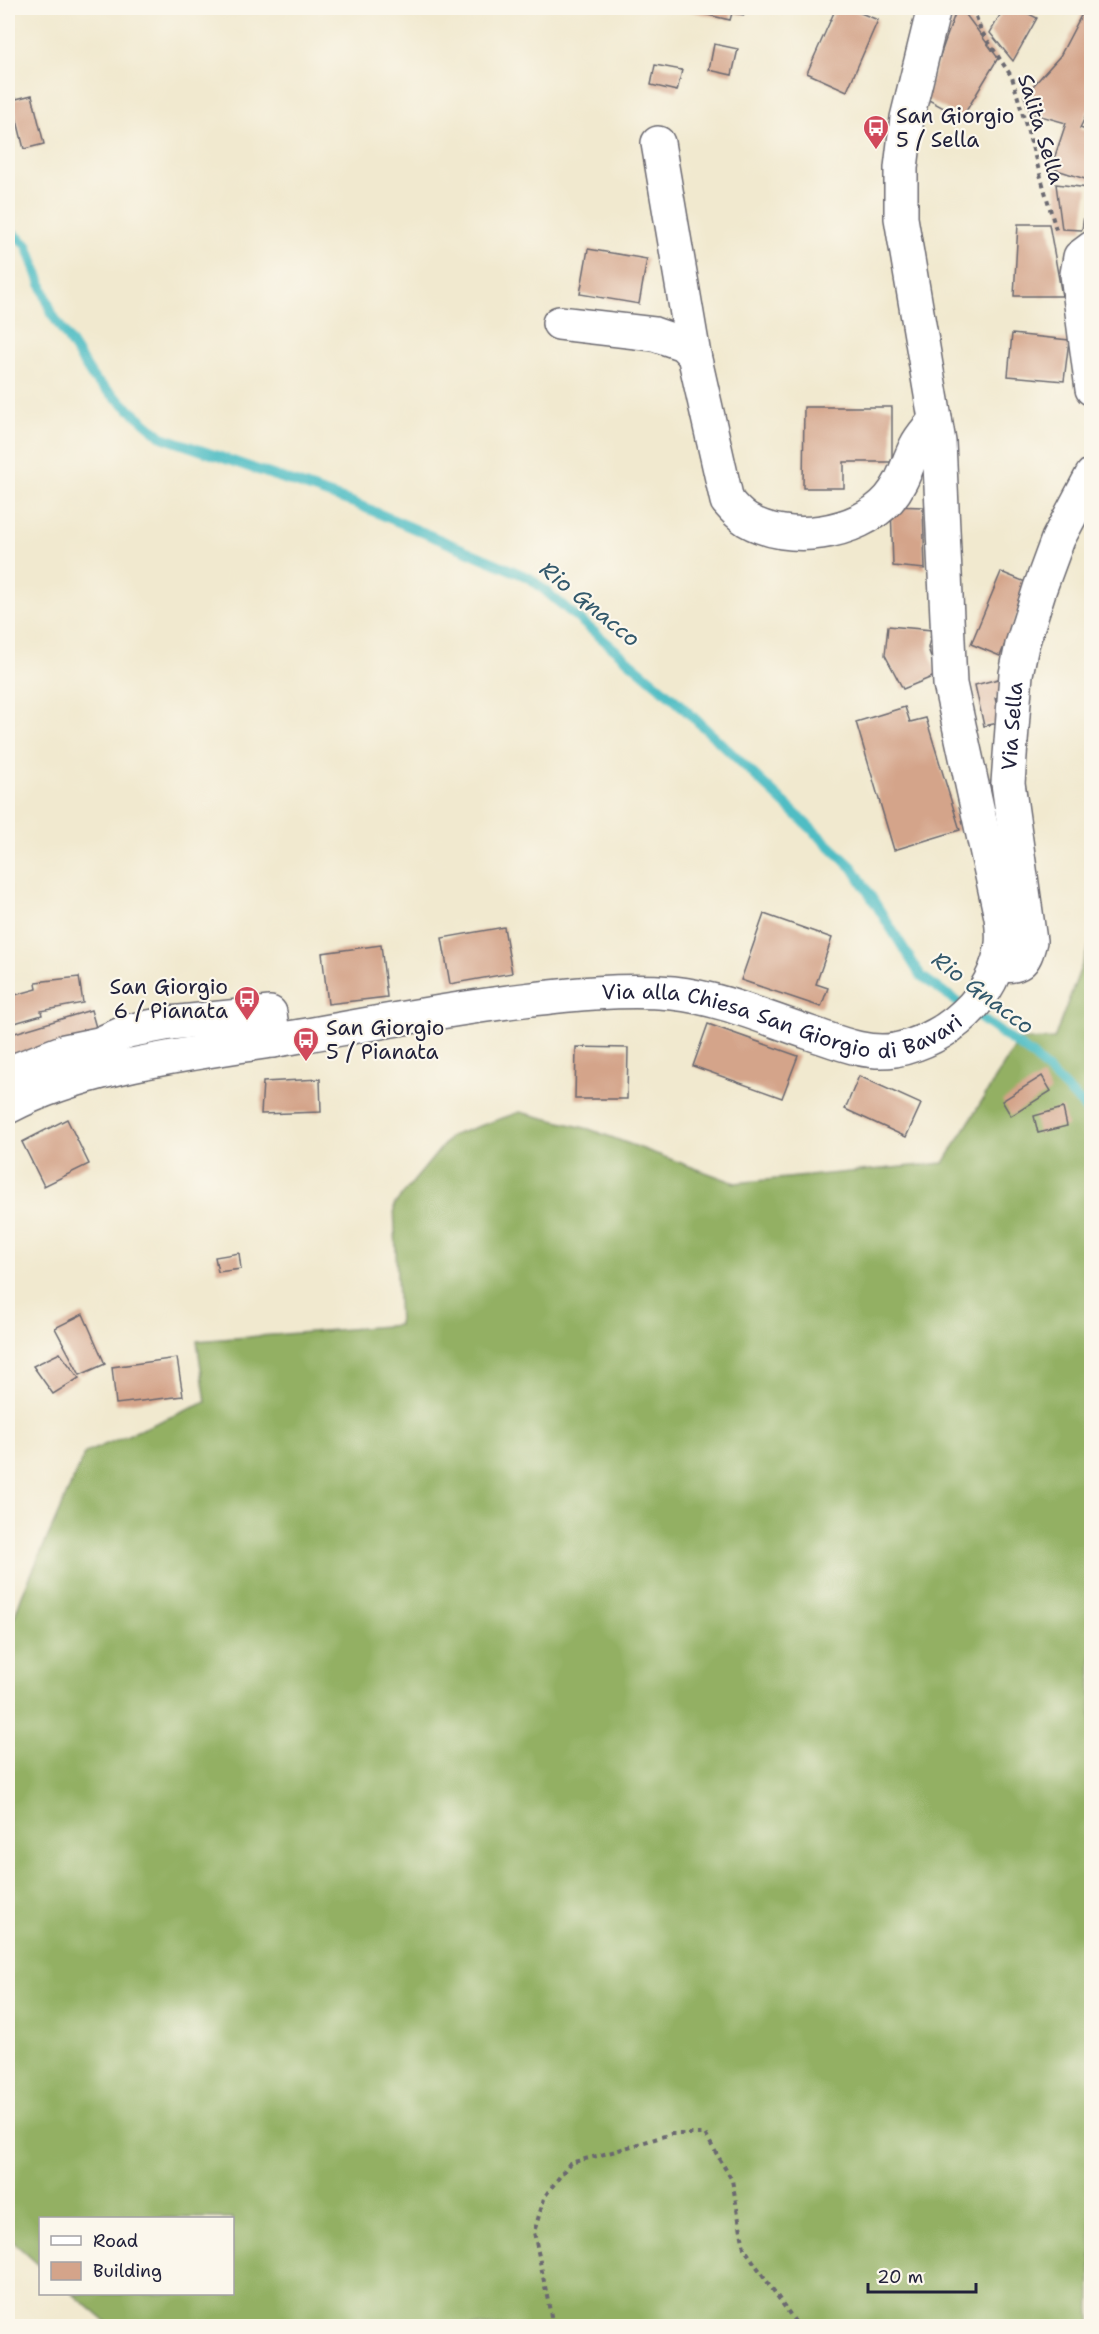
<svg xmlns="http://www.w3.org/2000/svg" width="1099" height="2334" font-family="'Shantell Sans',sans-serif">
<rect width="100%" height="100%" fill="#fbf7ec"/>
<filter id="ink" filterUnits="userSpaceOnUse"><feTurbulence type="fractalNoise" baseFrequency=".0167" numOctaves="2"/><feDisplacementMap in="SourceGraphic" scale="12" xChannelSelector="R" yChannelSelector="G"/><feConvolveMatrix kernelMatrix="1 2 1 2 8 2 1 2 1" color-interpolation-filters="sRGB"/></filter>
<filter id="wash" filterUnits="userSpaceOnUse"><feTurbulence type="fractalNoise" baseFrequency=".008" numOctaves="4" result="noise"/><feDisplacementMap in="SourceGraphic" scale="24" xChannelSelector="R" yChannelSelector="G"/><feGaussianBlur stdDeviation="1.35" result="paint"/><feColorMatrix in="noise" values="0 0 0 0 0 0 0 0 0 0 0 0 0 0 0 0 0 1.4 0 .05"/><feComposite in="paint" operator="in"/></filter>
<g filter="url(#wash)">
<rect width="100%" height="100%" fill="#f1e9cf"/>
<polygon fill="#93b063" stroke="#5a694f" stroke-width="1.5" points="1091,941 1091,2326 111,2326 73,2294 232,2294 232,2218 40,2218 40,2266 8,2237 8,1635 22,1595 85,1453 206,1402 197,1341 399,1325 394,1205 451,1136 520,1112 589,1129 735,1183 944,1163 1019,1040 1054,1039"/>
<g fill="none" stroke-linecap="round" stroke-linejoin="round">
<polyline stroke="#4fbdc4" stroke-width="10" points="8,229 27,245 52,314 94,379 162,437 354,503 530,578 675,700 853,868 921,976 1032,1055 1081,1103 1092,1119"/>
</g>
<g id="blocks">
<g fill="#d4a48a">
<polygon points="686,8 746,8 744,15 732,13 730,20 686,10"/>
<polygon points="836,8 848,8 878,20 847,91 807,73"/>
<polygon points="957,8 961,8 998,58 962,118 925,98"/>
<polygon points="1004,8 1017,8 1037,18 1013,61 990,33"/>
<polygon points="1085,8 1092,8 1092,103 1080,128 1092,132 1091,181 1051,168 1066,123 1030,113 1024,96 1060,56"/>
<polygon points="714,44 738,49 732,75 709,70"/>
<polygon points="655,65 682,70 677,91 651,85"/>
<polygon points="32,95 44,144 24,149 12,100"/>
<polygon points="1056,184 1088,188 1082,230 1062,229"/>
<polygon points="1018,224 1049,224 1062,296 1014,296"/>
<polygon points="588,249 647,259 639,304 580,294"/>
<polygon points="1012,334 1069,340 1064,381 1008,376"/>
<polygon points="804,407 892,407 892,462 844,462 844,488 803,488"/>
<polygon points="891,506 923,507 925,569 893,566"/>
<polygon points="1001,572 1030,584 1000,656 971,644"/>
<polygon points="888,626 932,630 928,648 937,675 903,689 885,655"/>
<polygon points="1002,678 1005,695 995,698 998,711 1007,721 984,726 975,685"/>
<polygon points="905,707 910,722 926,718 960,830 894,850 856,722"/>
<polygon points="764,914 832,938 816,984 828,988 821,1007 741,980"/>
<polygon points="504,927 512,973 450,984 442,938"/>
<polygon points="381,945 387,997 328,1004 322,953"/>
<polygon points="79,977 83,1003 41,1011 42,1015 8,1025 8,997 37,989 36,982"/>
<polygon points="91,1010 99,1038 11,1066 8,1054 8,1035"/>
<polygon points="708,1024 798,1056 782,1098 693,1066"/>
<polygon points="576,1047 628,1048 627,1099 575,1099"/>
<polygon points="859,1076 921,1104 906,1137 845,1109"/>
<polygon points="1042,1076 1051,1091 1011,1116 1002,1101"/>
<polygon points="320,1079 321,1112 261,1114 263,1082"/>
<polygon points="1063,1108 1067,1126 1038,1133 1034,1116"/>
<polygon points="67,1119 89,1164 44,1186 22,1142"/>
<polygon points="239,1253 241,1269 218,1272 215,1257"/>
<polygon points="83,1314 105,1364 80,1375 55,1328"/>
<polygon points="60,1353 79,1378 53,1394 33,1366"/>
<polygon points="177,1358 183,1396 116,1404 112,1367"/>
</g>
</g>
</g>
<g filter="url(#ink)">
<use href="#blocks" fill-opacity="0" stroke="#6a686f" stroke-width="1.5"/>
<g fill="none" stroke-linecap="round" stroke-linejoin="round">
<defs>
<g id="street">
<path d="M 658,143 L 694,355 L 727,501 C 733,508 739,515 747,520 C 788,544 857,535 889,499 C 904,481 906,466 916,446 C 920,437 929,428 935,420"/>
<polyline points="1092,248 1080,257 1077,274 1092,389"/>
<polyline points="559,323 654,334 683,344 694,355"/>
<path id="s1" d="M 997,965 C 1020,967 1024,964 1030,941 L 1008,783 L 1016,674 L 1022,645 L 1040,588 L 1058,539 L 1092,475"/>
<polyline points="8,1073 65,1051 99,1044 128,1031 170,1023 270,1013 274,1041"/>
</g>
<g id="secondary">
<path id="s2" d="M 8,1107 C 89,1063 209,1052 301,1036 C 375,1023 449,1009 524,1000 C 574,994 622,989 673,993 C 720,998 765,1018 810,1033 C 837,1042 866,1055 895,1050 C 948,1039 994,999 1002,944 C 1003,935 1002,926 1001,917 L 950,684 L 939,442 L 901,218 L 901,168 L 907,118 L 934,8"/>
</g>
</defs>
<use href="#street" stroke="#6a686f" stroke-width="36"/>
<use href="#secondary" stroke="#6a686f" stroke-width="36"/>
<g stroke="#6a686f" stroke-width="4" stroke-dasharray="4.5 4.5" stroke-linecap="butt">
<polyline points="973,8 981,31 1012,77 1057,233"/>
<polyline points="553,2326 534,2232 545,2196 570,2163 612,2152 671,2134 705,2134 732,2180 744,2248 798,2326"/>
</g>
<use href="#street" stroke="#fff" stroke-width="33"/>
<use href="#secondary" stroke="#fff" stroke-width="33"/>
</g>
</g>
<defs>
<symbol id="bus-pin" viewBox="-11 -11 22 30"><path d="M0 17L-7.5 6A9.5 9.5 0 1 1 7.5 6Z" fill="#d1495b" stroke="#fbf7ec"/><path d="M-5-6H5V4H4V6H2V4H-2V6H-4V4H-5ZM-3.5-4V0h7V-4ZM-3.5 1.2v1.5H-2V1.2ZM2 1.2v1.5H3.5V1.2Z" fill="#fff"/></symbol>
</defs>
<g fill-rule="evenodd">
<use href="#bus-pin" x="861" y="113" width="30" height="40"/>
<use href="#bus-pin" x="232" y="984" width="30" height="40"/>
<use href="#bus-pin" x="291" y="1025" width="30" height="40"/>
</g>
<g text-anchor="middle" dominant-baseline="central" stroke-width="4.5" stroke-linejoin="round" paint-order="stroke">
<g font-size="21" fill="#22223b" stroke="#fbf7ec" text-anchor="start">
<text x="896" y="116">San Giorgio<tspan x="896" dy="24">5 / Sella</tspan></text>
<text x="228" y="987" text-anchor="end">San Giorgio<tspan x="228" dy="24">6 / Pianata</tspan></text>
<text x="326" y="1028">San Giorgio<tspan x="326" dy="24">5 / Pianata</tspan></text>
</g>
<g font-size="21" fill="#22223b" stroke="#fbf7ec">
<text transform="translate(1041 129) rotate(73)">Salita Sella</text>
<text stroke="none"><textPath href="#s1" startOffset="264">Via Sella</textPath></text>
<text stroke="none"><textPath href="#s2" startOffset="794">Via alla Chiesa San Giorgio di Bavari</textPath></text>
</g>
<g font-size="22" font-style="italic" fill="#32586b" stroke="#fbf7ec">
<text transform="translate(590 604) rotate(39)">Rio Gnacco</text>
<text transform="translate(983 993) rotate(37)">Rio Gnacco</text>
</g>
</g>
<rect width="1099" height="2334" fill="none" stroke="#fbf7ec" stroke-width="30"/>
<rect x="39" y="2217" width="195" height="78" fill="#fbf7ec" stroke="#a4a2a5" stroke-width="1.5"/>
<rect x="51" y="2236" width="30" height="9" fill="#ffffff" stroke="#a4a2a5" stroke-width="1.5"/>
<text x="93" y="2247" font-size="18" fill="#22223b">Road</text>
<rect x="51" y="2262" width="30" height="18" fill="#d4a48a" stroke="#a4a2a5" stroke-width="1.5"/>
<text x="93" y="2277" font-size="18" fill="#22223b">Building</text>
<path d="M868 2283v9h108v-9" fill="none" stroke="#22223b" stroke-width="3"/>
<text x="877" y="2283" font-size="18" fill="#22223b" stroke="#fbf7ec" stroke-width="4.5" paint-order="stroke">20 m</text>
</svg>
